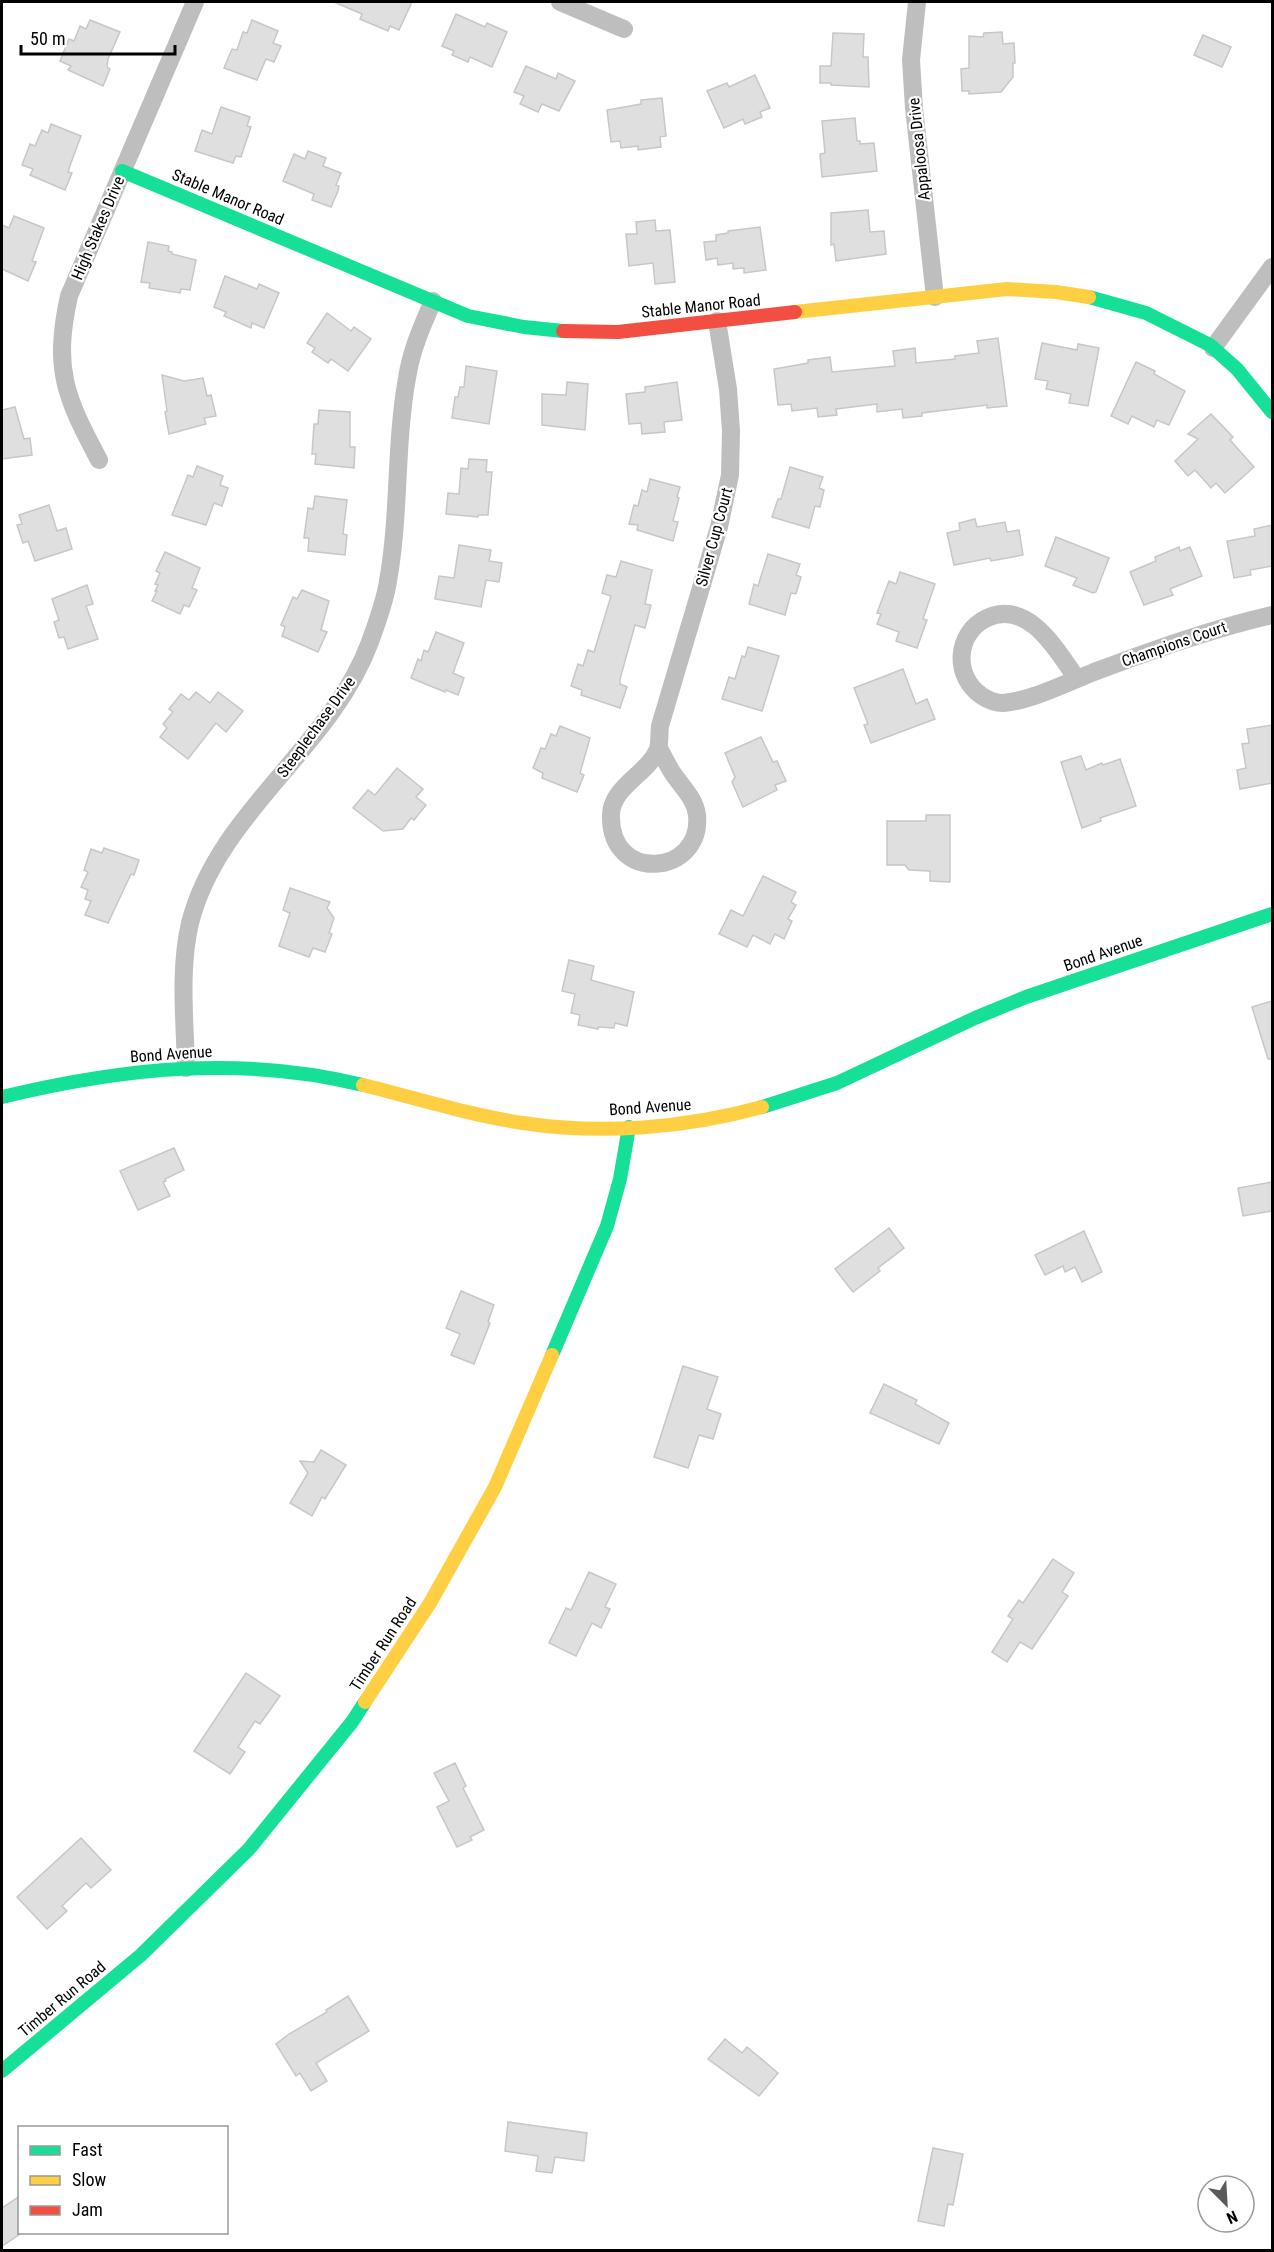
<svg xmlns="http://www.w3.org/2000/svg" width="1274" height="2252" font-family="'Roboto Condensed',sans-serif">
<rect width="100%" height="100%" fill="#fff"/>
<g fill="#dfdfdf" stroke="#c7c7c7" stroke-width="1.5">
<polygon points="334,2 412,2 399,30 390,26 388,31 360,19 362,14"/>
<polygon points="456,14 485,27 487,23 507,32 492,67 470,57 468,62 452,55 454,51 442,46"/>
<polygon points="90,20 120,32 108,59 107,67 110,69 103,86 68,70 71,66 60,61 69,39 74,41 80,26 86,29"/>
<polygon points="252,20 278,31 273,43 281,46 274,62 266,59 257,80 224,68 232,49 237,50 243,32 247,33"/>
<polygon points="1002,32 1003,44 1014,43 1015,63 1013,63 1013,77 1001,92 969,94 969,91 962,91 961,69 969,68 969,36 983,37 984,33"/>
<polygon points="833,33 864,34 863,57 868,57 869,87 831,85 831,83 820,83 820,66 831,66"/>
<polygon points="1203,35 1231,47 1222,67 1194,55"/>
<polygon points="526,66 556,79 558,73 575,81 559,111 542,104 538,112 520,104 524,96 514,92"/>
<polygon points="755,75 770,108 760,112 762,117 745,124 743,119 724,128 707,91 727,83 729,87"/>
<polygon points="662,98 666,136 660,137 661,147 638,150 638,146 621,148 620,141 611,142 607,110 641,104 641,100"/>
<polygon points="221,107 250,117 247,126 251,127 241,157 236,156 233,163 195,151 202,130 212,134"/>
<polygon points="855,118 857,141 860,141 860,144 874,143 877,171 822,177 820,154 825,153 822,121"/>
<polygon points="51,124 81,136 71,163 68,172 72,173 65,190 30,175 33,169 22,165 30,144 35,146 42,130 48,133"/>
<polygon points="308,151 326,158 323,166 341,173 336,185 339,186 338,191 331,207 312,200 314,194 283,181 294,154 305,159"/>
<polygon points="868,210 870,232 884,231 886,254 836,261 834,244 831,245 831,213"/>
<polygon points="14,216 44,228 32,261 36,262 28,281 2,269 2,225 9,228"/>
<polygon points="655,220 656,231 670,230 675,282 655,284 653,263 629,266 626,234 637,234 636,222"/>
<polygon points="760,227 766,270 744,273 744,268 733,269 733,263 718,265 717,258 706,260 704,242 716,241 716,235 728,233 728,231"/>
<polygon points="148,242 169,246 168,251 172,252 172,254 196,260 190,290 181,289 180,293 149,288 150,283 141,282"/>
<polygon points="225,276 257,289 259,284 279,293 264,328 252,323 251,328 224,316 226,312 214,307"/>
<polygon points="327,313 351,331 354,327 371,339 348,371 331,359 328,363 312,352 315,348 307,343"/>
<polygon points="998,338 1007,406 987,408 987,405 922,413 922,416 903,418 902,409 877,412 877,404 836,409 837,415 818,417 817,408 792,411 791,404 778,405 774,369 808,363 808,360 830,357 832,372 895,366 893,351 915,348 916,363 955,359 955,356 979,353 977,341"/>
<polygon points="1042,343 1077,350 1078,344 1099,348 1088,406 1069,403 1071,394 1046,389 1048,381 1035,379"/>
<polygon points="1136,362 1155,371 1154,374 1185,391 1169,425 1157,420 1154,427 1132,416 1128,424 1111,416"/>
<polygon points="466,366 497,371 489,424 452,418 455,397 458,397 460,387 464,387"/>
<polygon points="162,375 184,381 203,378 207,396 211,395 216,416 204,418 206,424 169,434 165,412 167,411"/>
<polygon points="567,382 588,384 585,430 542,425 542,394 566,395"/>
<polygon points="677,382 682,420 664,422 665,432 642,434 641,423 629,424 626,394 645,392 645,387"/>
<polygon points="15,407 24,439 30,438 32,455 2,459 2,410"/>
<polygon points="319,410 350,412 350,447 355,447 354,468 315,464 316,454 312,454 314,424 318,424"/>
<polygon points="1211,414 1233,437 1230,440 1254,467 1225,493 1216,483 1211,488 1195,470 1188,476 1175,461 1198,439 1188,434"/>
<polygon points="469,459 487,460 486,472 492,472 488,515 478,515 478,517 446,514 448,493 459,494 461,468 468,469"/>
<polygon points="197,466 223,476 220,485 228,488 222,506 214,503 206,525 172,515 188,475 193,477"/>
<polygon points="790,467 823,477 819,488 824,490 820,507 815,506 809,528 772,517 778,499 781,499"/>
<polygon points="650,479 680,487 677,497 679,498 673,521 678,522 673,541 637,530 638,525 629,524 634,505 638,506 642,490 647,492"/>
<polygon points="315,496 347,500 343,534 347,535 345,555 308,551 309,538 304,538 308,508 313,509"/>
<polygon points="49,505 57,531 66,528 72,549 35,561 28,541 23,543 17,525 22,524 19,515"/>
<polygon points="975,519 977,527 1005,522 1007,532 1019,530 1023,555 991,561 990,558 954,565 947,533 960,530 959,523"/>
<polygon points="1272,525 1272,566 1250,570 1251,575 1234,578 1227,541 1255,536 1254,529"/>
<polygon points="1056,537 1109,558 1096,592 1093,593 1073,585 1077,578 1045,566"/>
<polygon points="459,545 491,550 489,561 502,563 499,582 486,580 481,607 435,599 439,576 454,578"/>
<polygon points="1179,547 1180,551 1190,547 1202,576 1170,589 1173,595 1144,605 1130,572 1156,561 1155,557"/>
<polygon points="165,552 200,568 192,588 197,590 189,607 184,605 180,614 152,601 157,591 155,591 158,585 155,584 160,573 156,571"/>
<polygon points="768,554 800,564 796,575 801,577 796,594 791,593 785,615 749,604 754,584 758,586"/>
<polygon points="621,561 652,570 645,604 651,605 645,628 635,625 620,679 620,684 627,687 620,708 581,695 582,690 571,686 578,664 583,666 588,650 594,652 611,596 602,593 607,575 616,577"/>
<polygon points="900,572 935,584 923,619 927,620 917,648 896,641 899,632 877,624 881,614 877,613 889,581 896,584"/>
<polygon points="87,585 93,604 86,606 98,639 68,649 64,637 59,638 54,622 59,620 52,599"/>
<polygon points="302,590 329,601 321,630 327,632 318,652 282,636 285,627 281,625 293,597 297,599"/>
<polygon points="436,632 464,643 453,673 464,678 458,695 446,690 445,692 411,678 418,659 421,661 424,650 428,652"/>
<polygon points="748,647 779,656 762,711 722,699 729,677 735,679 742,656 745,657"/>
<polygon points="903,669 916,704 927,699 935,719 871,743 864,725 868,724 854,688"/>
<polygon points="196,692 210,703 218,692 243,711 226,732 216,723 188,759 160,737 167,728 163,724 173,712 169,709 181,694 189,700"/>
<polygon points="1272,725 1272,783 1240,789 1237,770 1246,768 1242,744 1249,743 1247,729"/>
<polygon points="560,726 590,738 580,773 584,775 577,792 542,778 543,773 533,768 541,748 545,749 551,734 556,736"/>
<polygon points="761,737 773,762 777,761 786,781 775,785 777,790 743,807 732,782 735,777 725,753"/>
<polygon points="1081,756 1086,770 1102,763 1103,765 1120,759 1136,806 1100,818 1101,821 1082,828 1061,762"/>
<polygon points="397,768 423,789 416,797 426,805 414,820 411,818 403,829 383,831 353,808 368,790 375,795"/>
<polygon points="926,815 950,815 950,882 930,881 930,871 909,870 905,865 887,865 887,821 926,821"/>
<polygon points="104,848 139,860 134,875 131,874 108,923 85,915 91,901 85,899 88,890 81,887 88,872 84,870 91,849 102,853"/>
<polygon points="763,876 796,892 791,902 796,905 788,919 792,921 784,939 775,934 770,944 753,935 747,947 719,934 731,910 743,916"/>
<polygon points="290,888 330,902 327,908 334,918 329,933 332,934 325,952 313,948 309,957 279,946 290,913 283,910"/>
<polygon points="569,960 594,966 591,980 634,992 627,1026 615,1023 614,1028 598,1027 598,1029 578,1025 580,1015 571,1013 575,994 562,991"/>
<polygon points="1272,1001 1272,1059 1268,1059 1252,1007"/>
<polygon points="174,1148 184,1170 165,1179 166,1181 163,1182 170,1196 138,1210 120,1171"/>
<polygon points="1272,1182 1272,1211 1243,1216 1238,1188"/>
<polygon points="889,1228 904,1248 878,1268 880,1271 853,1292 835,1269"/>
<polygon points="1084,1231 1102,1272 1082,1282 1075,1267 1065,1272 1063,1266 1045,1275 1035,1255"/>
<polygon points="461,1291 494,1305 488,1322 490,1323 474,1364 451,1355 460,1334 446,1328"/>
<polygon points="683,1366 718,1377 707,1409 721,1414 713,1439 699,1435 688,1468 654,1457"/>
<polygon points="884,1384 917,1400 915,1404 949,1423 939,1444 870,1413"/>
<polygon points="321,1450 346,1465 325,1499 322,1497 312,1516 290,1503 308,1473 300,1461 314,1462"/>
<polygon points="1053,1559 1074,1573 1062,1592 1068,1596 1032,1649 1020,1642 1007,1662 992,1652 1013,1619 1008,1616 1019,1600 1023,1603"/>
<polygon points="589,1572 616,1584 605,1607 610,1609 601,1628 592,1623 576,1656 549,1643 566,1608 571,1610"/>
<polygon points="246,1673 280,1696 260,1724 255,1721 238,1747 245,1752 230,1774 194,1751"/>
<polygon points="455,1763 466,1786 463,1788 484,1830 470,1837 472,1840 457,1847 437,1807 449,1801 434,1773"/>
<polygon points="81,1838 111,1870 91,1888 86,1883 62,1906 67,1911 47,1929 17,1897"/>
<polygon points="348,1996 369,2031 316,2063 327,2081 311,2091 300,2073 296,2076 276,2044 289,2034 327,2012 326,2010"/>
<polygon points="725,2039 742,2053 747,2047 778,2073 759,2096 708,2059"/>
<polygon points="508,2122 587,2133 584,2161 555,2157 552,2173 536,2171 538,2156 505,2151"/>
<polygon points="933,2148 963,2154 953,2205 948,2204 944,2226 918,2221"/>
<polygon points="20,2196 20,2234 2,2246 2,2208"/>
</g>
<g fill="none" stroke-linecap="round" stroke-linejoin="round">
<g stroke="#bebebe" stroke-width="18">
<polyline points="560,2 624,29"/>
<polyline points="917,2 911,60 914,108 935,297"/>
<polyline points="1213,348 1272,267"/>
<path d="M 99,460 C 65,396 53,369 69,296 L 195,2"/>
<path d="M 1077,679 C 1057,651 1029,599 987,618 C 955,633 953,677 982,696 C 988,700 996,703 1003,703 C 1030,701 1069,682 1094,672 C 1153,650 1211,629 1272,615"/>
<path d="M 659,748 C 663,756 667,764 672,772 C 681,786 695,798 697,815 C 703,876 609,884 611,815 C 611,787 648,774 658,749 C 660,742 659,733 660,726 L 719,527 L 730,475 L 731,431 L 728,389 L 717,321"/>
<path d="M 186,1068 C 185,1021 179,970 190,923 C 218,812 331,748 370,642 C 377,622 385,602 388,581 C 400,514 395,445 407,378 C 411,351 422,326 433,301"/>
</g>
<g stroke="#16e098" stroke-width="14">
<polyline points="122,171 468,316 524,327 563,331"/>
<polyline points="1089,297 1146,313 1210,345 1237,369 1272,412"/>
<path d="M 2,1097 C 122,1068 242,1055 363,1085"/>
<polyline points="762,1107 837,1083 975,1018 1026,997 1272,914"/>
<polyline points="552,1355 607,1226 620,1179 629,1127"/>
<polyline points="2,2071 141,1955 249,1849 352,1722 365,1702"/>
</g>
<g stroke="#ffcf43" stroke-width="14">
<polyline points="795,312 1007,289 1056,292 1089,297"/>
<path d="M 363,1085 C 416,1098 469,1115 523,1123 C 601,1135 686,1128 762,1107"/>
<polyline points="365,1702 430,1603 495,1487 552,1355"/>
</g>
<polyline stroke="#f24e42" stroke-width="14" points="563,331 618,332 795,312"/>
</g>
<g text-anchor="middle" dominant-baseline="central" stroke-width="4.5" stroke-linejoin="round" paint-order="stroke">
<g font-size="16" fill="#000" stroke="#fff">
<text transform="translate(919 149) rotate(-96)">Appaloosa Drive</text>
<text transform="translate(228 197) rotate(23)">Stable Manor Road</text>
<text transform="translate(98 228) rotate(-67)">High Stakes Drive</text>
<text transform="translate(701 306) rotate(-6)">Stable Manor Road</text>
<text transform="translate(714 537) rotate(-75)">Silver Cup Court</text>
<text transform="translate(1174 644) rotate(-19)">Champions Court</text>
<text transform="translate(316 727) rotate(-54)">Steeplechase Drive</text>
<text transform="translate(1103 953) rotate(-19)">Bond Avenue</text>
<text transform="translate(171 1054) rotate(-4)">Bond Avenue</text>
<text transform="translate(650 1107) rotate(-4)">Bond Avenue</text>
<text transform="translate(383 1644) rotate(-57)">Timber Run Road</text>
<text transform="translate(62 1999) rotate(-40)">Timber Run Road</text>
</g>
</g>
<rect width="1274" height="2252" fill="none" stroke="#000000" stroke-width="6"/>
<rect x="18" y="2126" width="210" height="108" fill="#ffffff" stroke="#999999" stroke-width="1.5"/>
<rect x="30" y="2146" width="30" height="9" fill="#16e098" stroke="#999999" stroke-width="1.5"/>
<text x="72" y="2156" font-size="18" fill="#000000">Fast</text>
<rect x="30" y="2176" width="30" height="9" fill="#ffcf43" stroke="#999999" stroke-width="1.5"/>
<text x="72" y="2186" font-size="18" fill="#000000">Slow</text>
<rect x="30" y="2206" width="30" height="9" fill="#f24e42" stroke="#999999" stroke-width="1.5"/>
<text x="72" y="2216" font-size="18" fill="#000000">Jam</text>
<g transform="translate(1226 2204) rotate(156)"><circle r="28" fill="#ffffff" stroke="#999999" stroke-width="1.5"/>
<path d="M0-4.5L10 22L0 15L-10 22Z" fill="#595959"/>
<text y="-9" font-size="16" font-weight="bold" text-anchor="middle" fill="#000000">N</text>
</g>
<path d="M21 45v9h154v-9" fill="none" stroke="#000000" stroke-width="3"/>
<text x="30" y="45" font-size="18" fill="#000000" stroke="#ffffff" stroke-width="4.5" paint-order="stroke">50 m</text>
</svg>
